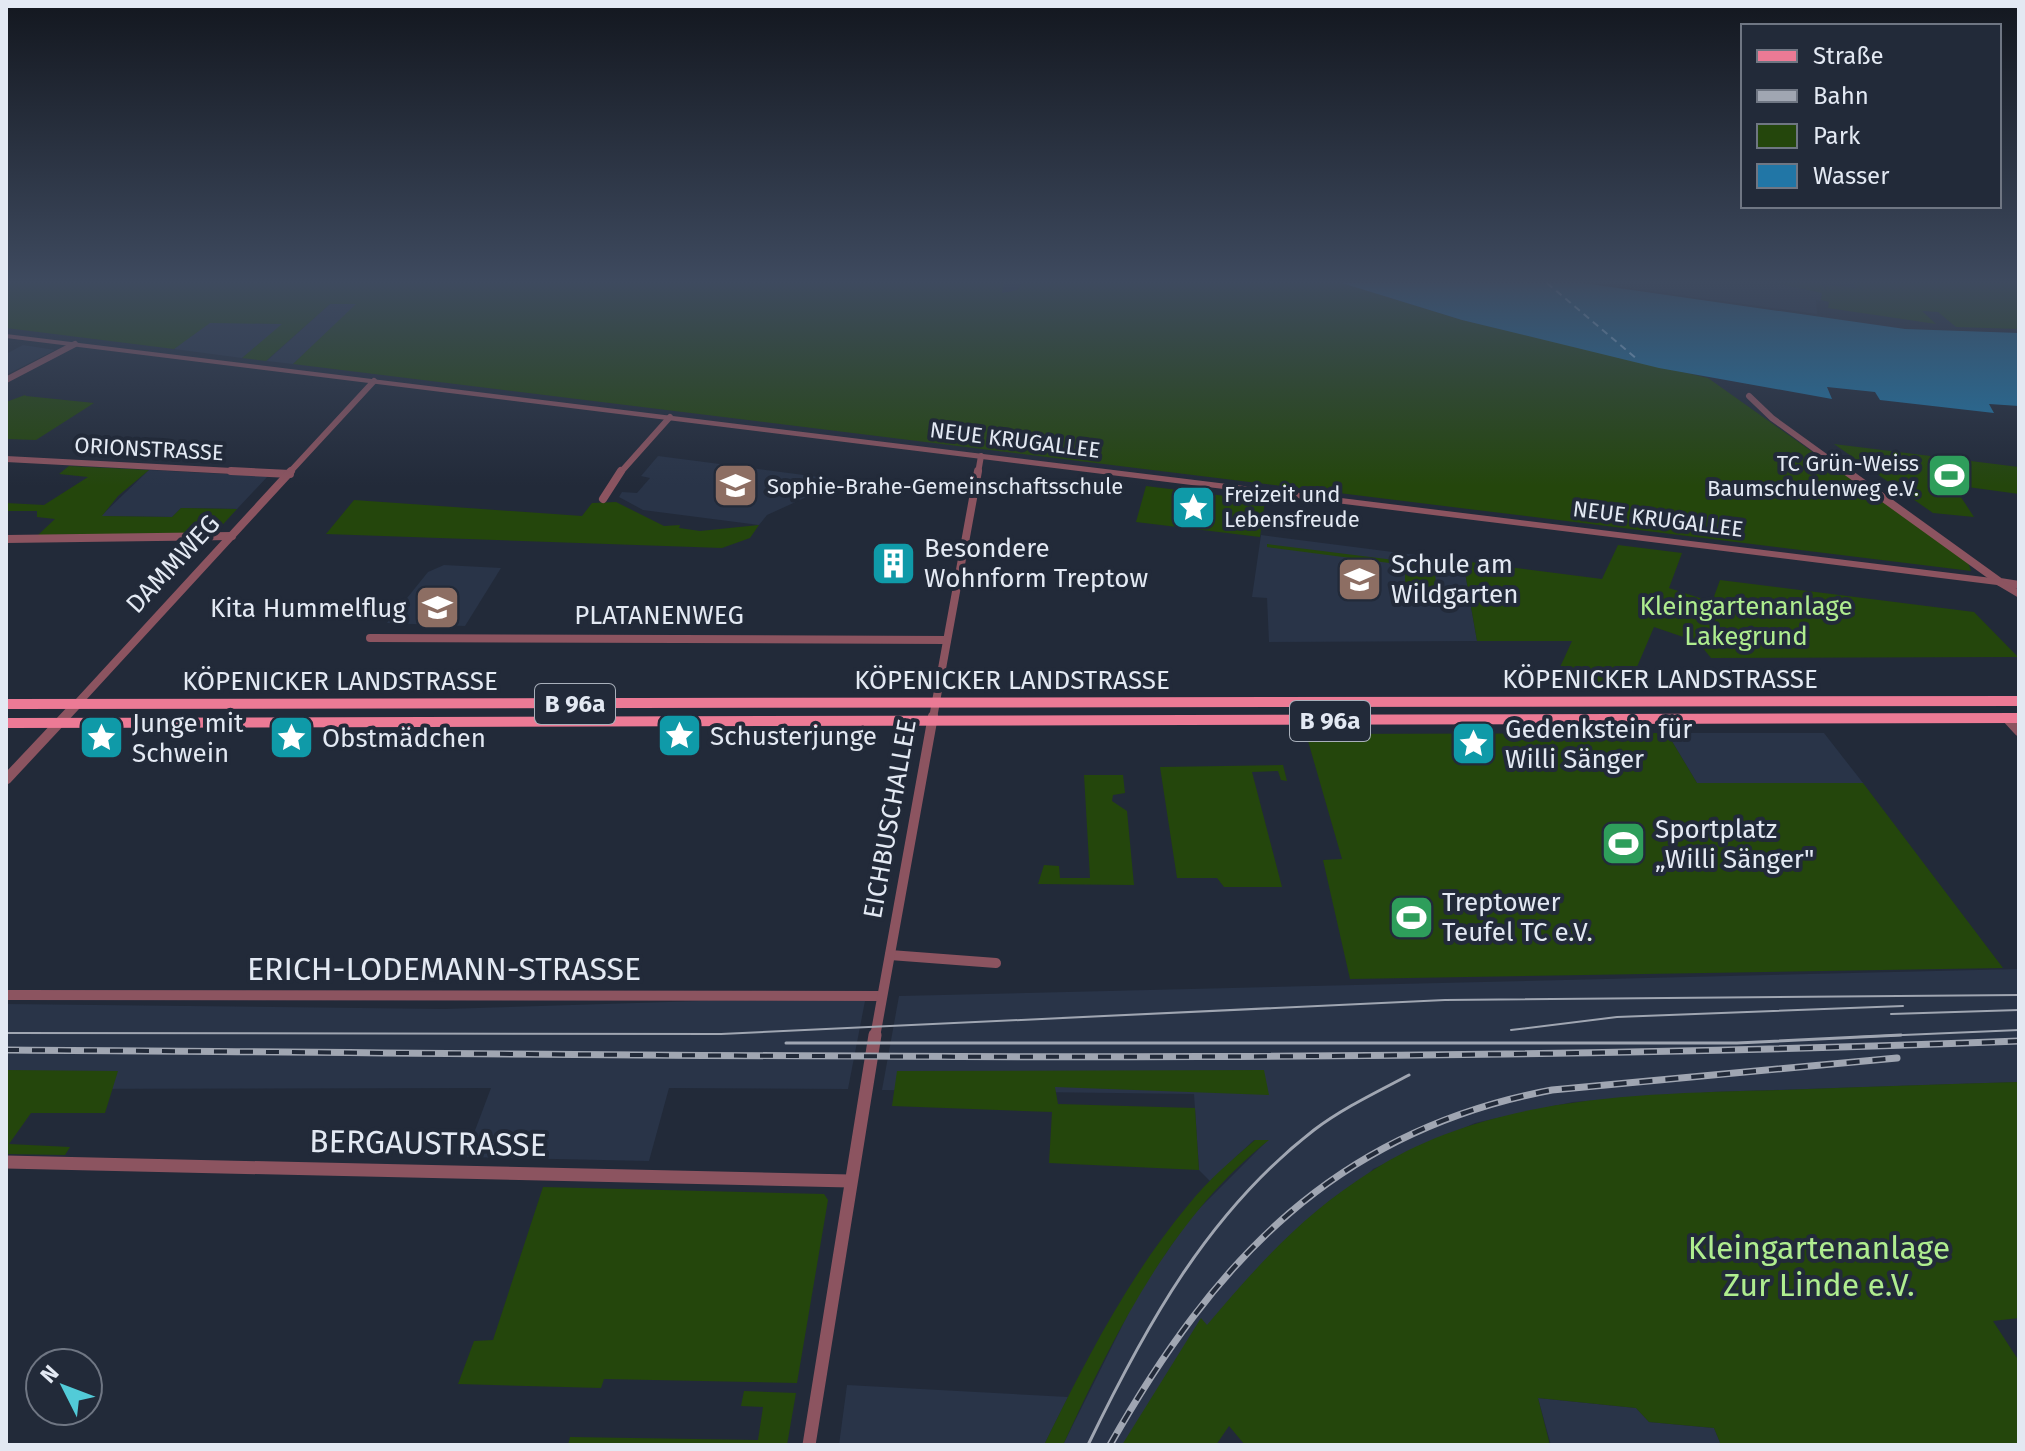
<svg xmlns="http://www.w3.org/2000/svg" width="2025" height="1451" font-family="'Fira Sans',sans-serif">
<rect width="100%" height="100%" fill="#222a39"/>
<g fill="#293448">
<polygon points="1593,283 1776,283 1822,293 1821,301 1816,300 1817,314"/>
<polygon points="330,304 357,304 293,364 267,361"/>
<polygon points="210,322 284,324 242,358 174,349"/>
<polygon points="23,345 55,350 6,375 6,354"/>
<polygon points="658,456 834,479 823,496 811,495 767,515 759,525 643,510 619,497 622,492 637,493 650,478 641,476"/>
<polygon points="149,470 268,476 237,509 181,508 172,517 101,516"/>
<polygon points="1261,535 1463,561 1477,641 1269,642 1267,598 1252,597"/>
<polygon points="444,565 501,568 465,626 387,623 428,572"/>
<polygon points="1667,733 1824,733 1863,783 1697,783"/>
<polygon points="2019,969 2019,1082 1715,1092 1573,1102 1475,1123 1373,1169 1138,1445 1063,1445 1137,1296 1159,1263 1191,1217 1268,1140 1254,1140 1210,1181 1199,1170 1194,1094 882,1090 899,996"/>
<polygon points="700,1001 865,1001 848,1089 669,1088 649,1161 465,1157 491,1088 6,1089 6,1004 444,1009"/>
<polygon points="847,1385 1068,1397 1044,1445 839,1445"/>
<polygon points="1538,1398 1636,1408 1649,1422 1714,1428 1721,1445 1551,1445"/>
</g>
<g fill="#24460c">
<polygon points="6,283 1004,283 1002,293 1017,290 1022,283 1342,283 1462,320 1708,378 1968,562 1971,571 293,364 356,304 330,304 266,361 242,358 282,324 210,323 174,349 6,328"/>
<polygon points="1776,283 1820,283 1826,290 1825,285 1857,288 1852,283 2019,283 2019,329 1956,327 1938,312 1922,311 1936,324 1828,308 1829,302 1821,300 1822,293"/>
<polygon points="25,395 26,396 94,403 36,440 6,439 6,402"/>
<polygon points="1834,444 2019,467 2019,494 1953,485 1974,517 1933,513"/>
<polygon points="69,466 149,470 118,496 102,516 172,517 181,508 237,509 215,533 38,535 55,519 37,517 37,511 6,511 6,503 44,505 88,477 59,474"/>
<polygon points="1146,486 1265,501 1260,537 1136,522"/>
<polygon points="354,500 582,516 592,503 616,502 664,526 680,525 679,528 700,531 759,525 750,538 722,548 326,534"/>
<polygon points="1267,544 1458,568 1458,574 1435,570 1437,605 1405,601 1405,565 1267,547"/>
<polygon points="1618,545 1682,553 1669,588 1712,602 1720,580 1974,612 2018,657 1711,658 1698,642 1654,627 1628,688 1550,689 1572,641 1477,641 1463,561 1602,579"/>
<polygon points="1667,733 1697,783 1863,783 2003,968 1350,979 1323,860 1342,859 1306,734"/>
<polygon points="1283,765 1287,781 1281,780 1278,771 1252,772 1282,887 1224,887 1217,878 1177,878 1160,767"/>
<polygon points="1084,775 1123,775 1125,793 1113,795 1112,801 1127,811 1134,885 1038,884 1044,865 1059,866 1060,878 1090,878"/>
<polygon points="6,1070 118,1071 105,1113 31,1113 9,1144 70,1147 65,1155 6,1154"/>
<polygon points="1264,1070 1269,1095 1055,1087 1058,1104 1195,1108 1199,1170 1049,1163 1052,1112 892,1106 897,1071"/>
<path d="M 2019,1082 L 2019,1318 L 1993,1321 L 2019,1361 L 2019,1445 L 1721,1445 L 1714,1428 L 1649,1422 L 1636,1408 L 1538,1398 L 1550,1445 L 1245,1445 L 1229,1426 L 1216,1445 L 1122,1445 L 1201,1318 L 1207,1325 C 1259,1264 1301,1216 1370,1172 C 1491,1094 1644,1094 1782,1090 C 1861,1087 1940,1084 2019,1082 Z"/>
<path d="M 1255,1140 L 1269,1140 C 1171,1218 1115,1333 1063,1445 L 1044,1445 C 1086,1360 1128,1277 1189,1204 C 1208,1180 1232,1160 1255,1140 Z"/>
<polygon points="543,1187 824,1194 828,1200 797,1383 604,1379 601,1388 458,1384 474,1341 493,1340"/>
<polygon points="744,1391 796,1393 787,1445 568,1445 570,1437 758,1440 763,1407 741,1406"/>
</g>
<polygon fill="#2176a6" points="1342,283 1583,283 1905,329 2019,333 2019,406 1989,404 1994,413 1880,400 1875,392 1827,387 1832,399 1659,368 1462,320"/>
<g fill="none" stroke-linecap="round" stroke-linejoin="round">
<polyline stroke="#8ec8f1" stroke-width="2" stroke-dasharray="7 5" stroke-linecap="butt" points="1547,283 1637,359"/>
<g stroke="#8c5460" stroke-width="6">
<polyline points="6,380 75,344"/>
<polyline points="1749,396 1772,418 1848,473"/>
<polyline points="6,459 269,473"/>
<polyline points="289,473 374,381"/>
<polyline points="620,473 670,417"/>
<polyline points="978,473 981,456"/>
</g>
<g stroke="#8c5460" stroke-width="8">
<polyline points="231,471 290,474"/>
<polyline points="1846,471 2000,582 2019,585"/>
<polyline points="603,499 621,471"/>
<polyline points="6,539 232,536"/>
<polyline points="370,638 947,640"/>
<polyline points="75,706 291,471"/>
<polyline points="933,718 978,471"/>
</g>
<g stroke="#8c5460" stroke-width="10">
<polyline points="2007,718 2019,731"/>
<polyline points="890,955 996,963"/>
<polyline points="6,995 882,996"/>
<polyline points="875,1037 933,716"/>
</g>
<g stroke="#8c5460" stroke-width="13">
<polyline points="6,1162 850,1181"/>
<polyline points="809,1445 875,1035"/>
</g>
<g fill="#8c5460" fill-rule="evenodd">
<polygon points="6,334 2000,579 2019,590 2019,598 1997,585 6,338"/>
<polygon points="75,702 81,706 79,709 10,783 6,785 6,772 71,703"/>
</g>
<g fill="#ec7a95" fill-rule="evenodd">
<polygon points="2019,696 2019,706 6,709 6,699"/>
<polygon points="2019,713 2019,723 6,728 6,718"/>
</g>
<g stroke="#a0a6b2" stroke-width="2">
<polyline points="1891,1014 2019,1010"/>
<polyline points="1511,1030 1617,1017 1903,1006"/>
<polyline points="6,1033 721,1034 1445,1000 2019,995"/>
<polyline points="1857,1037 2019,1030"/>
</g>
<g stroke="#a0a6b2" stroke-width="3">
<polyline points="786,1043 1737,1043 1901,1035"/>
<path d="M 1088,1445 C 1145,1327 1208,1212 1314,1130 C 1343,1108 1377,1092 1409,1075"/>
</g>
<defs>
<g id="rail">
<path d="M 6,1050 C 677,1054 1349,1067 2019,1041"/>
<path d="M 1110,1445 C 1214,1261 1336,1130 1552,1090 L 1897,1058"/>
</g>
</defs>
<use href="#rail" stroke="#a0a6b2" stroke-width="7"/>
<use href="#rail" stroke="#222a39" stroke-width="4" stroke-dasharray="13" stroke-linecap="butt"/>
</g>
<linearGradient id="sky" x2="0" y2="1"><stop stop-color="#13171f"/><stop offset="0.58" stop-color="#3e4a5f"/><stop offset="1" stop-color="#3e4a5f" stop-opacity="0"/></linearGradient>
<rect width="2025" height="486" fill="url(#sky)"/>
<defs>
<symbol id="stadium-square" viewBox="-11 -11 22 22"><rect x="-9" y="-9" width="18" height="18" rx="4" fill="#2e9e5b" stroke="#222a39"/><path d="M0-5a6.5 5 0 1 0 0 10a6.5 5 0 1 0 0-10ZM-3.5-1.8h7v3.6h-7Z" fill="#fff"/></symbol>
<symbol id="school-square" viewBox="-11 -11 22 22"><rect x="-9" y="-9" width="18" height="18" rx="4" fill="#8d6e63" stroke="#222a39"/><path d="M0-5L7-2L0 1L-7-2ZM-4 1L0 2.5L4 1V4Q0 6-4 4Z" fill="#fff"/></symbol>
<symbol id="sight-square" viewBox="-11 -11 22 22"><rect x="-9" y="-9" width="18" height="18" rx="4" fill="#0f9aa8" stroke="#222a39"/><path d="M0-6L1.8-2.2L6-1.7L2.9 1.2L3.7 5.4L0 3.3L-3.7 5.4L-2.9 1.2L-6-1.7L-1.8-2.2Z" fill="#fff"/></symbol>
<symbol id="building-square" viewBox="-11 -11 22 22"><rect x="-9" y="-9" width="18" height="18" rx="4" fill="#0f9aa8" stroke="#222a39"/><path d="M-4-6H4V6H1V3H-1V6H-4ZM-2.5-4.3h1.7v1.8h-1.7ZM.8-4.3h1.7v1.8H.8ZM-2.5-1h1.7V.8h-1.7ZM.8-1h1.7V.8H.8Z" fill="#fff"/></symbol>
</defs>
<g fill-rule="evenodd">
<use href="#stadium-square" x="1924" y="450" width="51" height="51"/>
<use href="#school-square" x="710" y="460" width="51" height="51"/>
<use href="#sight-square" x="1168" y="482" width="51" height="51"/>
<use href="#building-square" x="868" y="538" width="51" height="51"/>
<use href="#school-square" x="1334" y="554" width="51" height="51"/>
<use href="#school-square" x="412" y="582" width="51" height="51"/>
<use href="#sight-square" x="654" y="710" width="51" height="51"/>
<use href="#sight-square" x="76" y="712" width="51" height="51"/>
<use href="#sight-square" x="266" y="712" width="51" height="51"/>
<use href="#sight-square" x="1448" y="718" width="51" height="51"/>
<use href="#stadium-square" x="1598" y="818" width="51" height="51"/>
<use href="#stadium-square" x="1386" y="892" width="51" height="51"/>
</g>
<g text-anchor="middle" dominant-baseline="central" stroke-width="8" stroke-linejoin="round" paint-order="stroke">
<g font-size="22" fill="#e3e9f3" stroke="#222a39">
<text transform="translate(1015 440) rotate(7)">NEUE KRUGALLEE</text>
<text transform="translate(149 449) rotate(3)">ORIONSTRASSE</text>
<text transform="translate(1658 519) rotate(7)">NEUE KRUGALLEE</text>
</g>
<g font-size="22" fill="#e3e9f3" stroke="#222a39" text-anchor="start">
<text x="1919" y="463" text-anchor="end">TC Grün-Weiss<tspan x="1919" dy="25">Baumschulenweg e.V.</tspan></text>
<text x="767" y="486">Sophie-Brahe-Gemeinschaftsschule</text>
<text x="1224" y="494">Freizeit und<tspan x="1224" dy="25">Lebensfreude</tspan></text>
</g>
<g fill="#222a39" stroke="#a9b0bb" stroke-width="2">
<rect x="535" y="684" width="80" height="40" rx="6"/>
<rect x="1290" y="701" width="80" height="40" rx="6"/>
</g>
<g font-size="24" font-weight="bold" fill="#e3e9f3">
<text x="575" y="704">B 96a</text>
<text x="1330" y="721">B 96a</text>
</g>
<g font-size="26" fill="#e3e9f3" stroke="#222a39" text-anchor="start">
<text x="924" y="548">Besondere<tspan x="924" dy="30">Wohnform Treptow</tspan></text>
<text x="1391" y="564">Schule am<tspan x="1391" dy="30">Wildgarten</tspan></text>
<text x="406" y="608" text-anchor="end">Kita Hummelflug</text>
<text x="132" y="723">Junge mit<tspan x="132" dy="30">Schwein</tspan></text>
<text x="1505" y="729">Gedenkstein für<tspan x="1505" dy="30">Willi Sänger</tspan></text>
<text x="710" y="736">Schusterjunge</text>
<text x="322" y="738">Obstmädchen</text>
<text x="1655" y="829">Sportplatz<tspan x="1655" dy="30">„Willi Sänger"</tspan></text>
<text x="1442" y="902">Treptower<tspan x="1442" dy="30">Teufel TC e.V.</tspan></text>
</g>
<g font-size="26" fill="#e3e9f3" stroke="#222a39">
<text transform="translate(173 564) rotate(-47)">DAMMWEG</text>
<text x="659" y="615">PLATANENWEG</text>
<text x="1660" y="679">KÖPENICKER LANDSTRASSE</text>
<text x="1012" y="680">KÖPENICKER LANDSTRASSE</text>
<text x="340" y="681">KÖPENICKER LANDSTRASSE</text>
<text transform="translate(890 819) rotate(-80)">EICHBUSCHALLEE</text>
</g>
<g font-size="26" fill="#afed8f" stroke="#222a39">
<text x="1746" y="606">Kleingartenanlage<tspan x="1746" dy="30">Lakegrund</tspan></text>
</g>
<g font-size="32" fill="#e3e9f3" stroke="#222a39">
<text x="444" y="969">ERICH-LODEMANN-STRASSE</text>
<text transform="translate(428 1143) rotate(1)">BERGAUSTRASSE</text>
</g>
<g font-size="32" fill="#afed8f" stroke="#222a39">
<text x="1819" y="1248">Kleingartenanlage<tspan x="1819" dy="37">Zur Linde e.V.</tspan></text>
</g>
</g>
<rect width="2025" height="1451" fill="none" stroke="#e3e9f3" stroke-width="16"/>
<rect x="1741" y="24" width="260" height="184" fill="#222a39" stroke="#6f7683" stroke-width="2"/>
<rect x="1757" y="50" width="40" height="12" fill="#ec7a95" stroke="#6f7683" stroke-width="2"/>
<text x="1813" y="64" font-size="24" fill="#e3e9f3">Straße</text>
<rect x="1757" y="90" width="40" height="12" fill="#a0a6b2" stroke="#6f7683" stroke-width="2"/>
<text x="1813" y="104" font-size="24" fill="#e3e9f3">Bahn</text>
<rect x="1757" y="124" width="40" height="24" fill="#24460c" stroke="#6f7683" stroke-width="2"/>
<text x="1813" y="144" font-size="24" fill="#e3e9f3">Park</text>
<rect x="1757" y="164" width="40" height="24" fill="#2176a6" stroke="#6f7683" stroke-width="2"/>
<text x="1813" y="184" font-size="24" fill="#e3e9f3">Wasser</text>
<g transform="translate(64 1387) rotate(312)"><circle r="38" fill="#222a39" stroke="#6f7683" stroke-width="2"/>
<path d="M0-6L14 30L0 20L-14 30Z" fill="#52cbd8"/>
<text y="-12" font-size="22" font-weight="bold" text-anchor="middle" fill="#e3e9f3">N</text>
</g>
</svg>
